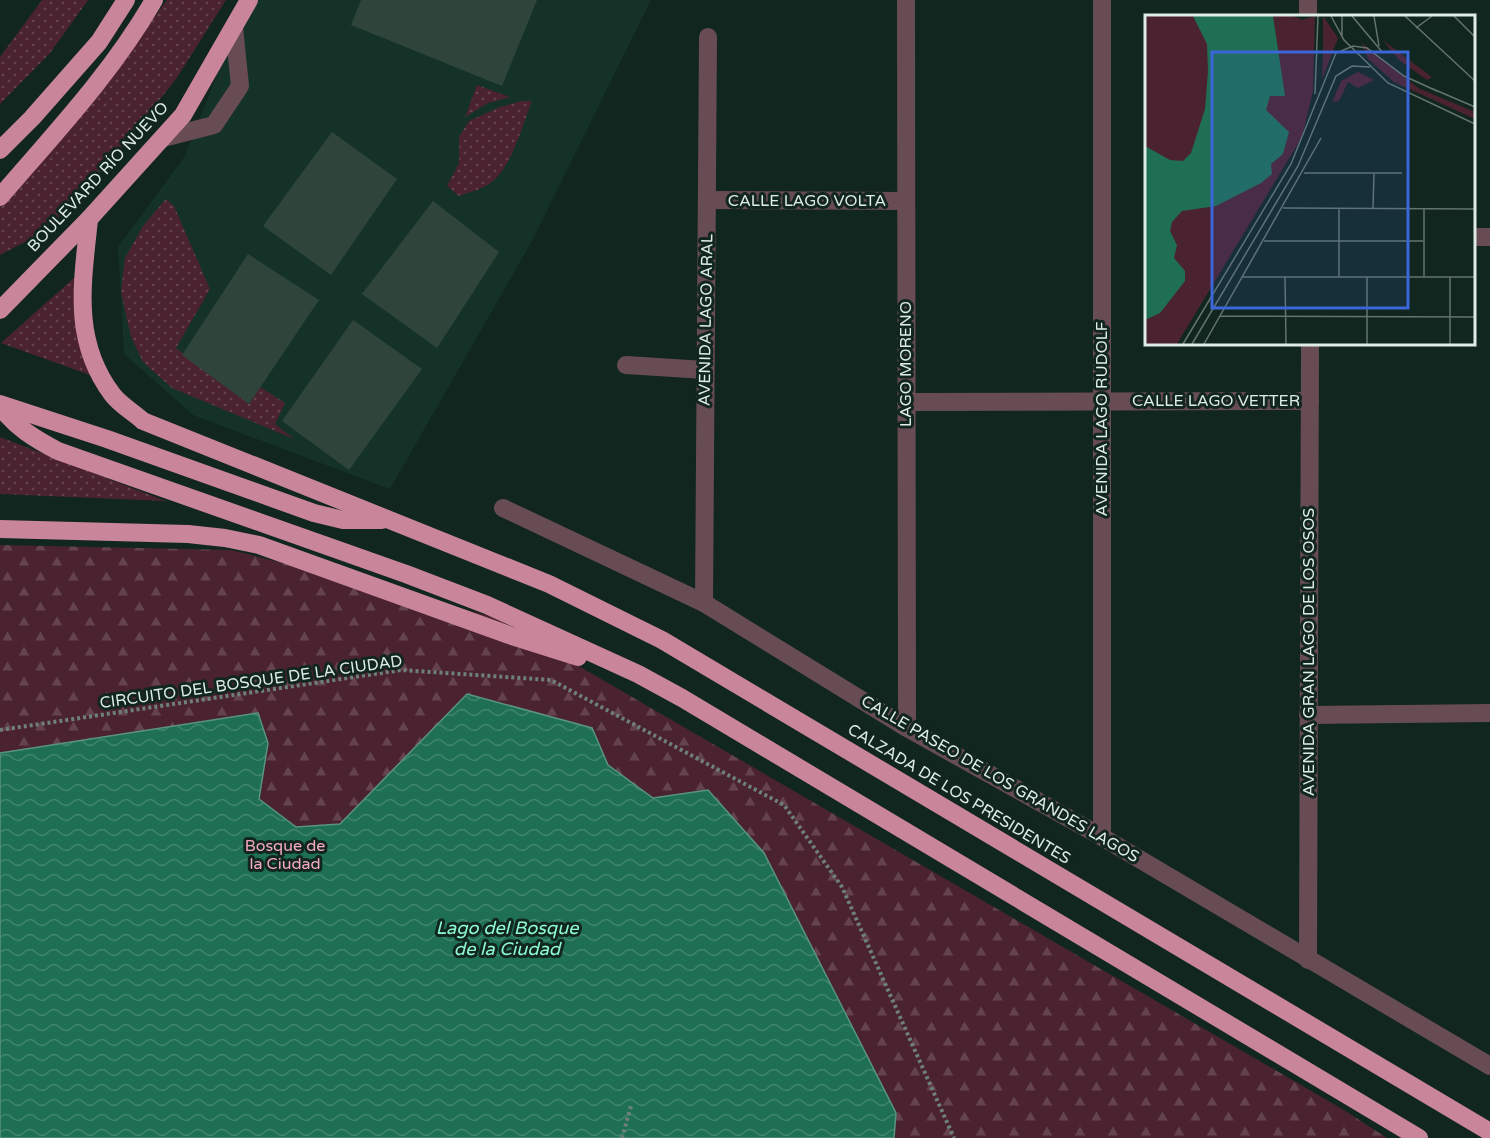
<svg xmlns="http://www.w3.org/2000/svg" width="1490" height="1138" font-family="'Varela Round',sans-serif">
<defs>
<pattern id="grass-dots" width="8" height="8" patternUnits="userSpaceOnUse" patternTransform="scale(1.5)"><rect width="8" height="8" fill="#4b2330"/><path d="M2 2h.1M6 6h.1" fill="none" stroke="#64434e" stroke-width="1.8" stroke-linecap="round"/></pattern>
<pattern id="forest-firs" width="22" height="20" patternUnits="userSpaceOnUse" patternTransform="scale(1.5)"><rect width="22" height="20" fill="#4b2330"/><path d="M5 1l3.5 6h-7zM16 11l3.5 6h-7z" fill="#64434e"/></pattern>
<pattern id="water-waves" width="16" height="10" patternUnits="userSpaceOnUse" patternTransform="scale(1.5)"><rect width="16" height="10" fill="#1f6f55"/><path d="M0 5q4-4 8 0t8 0" fill="none" stroke="#3f846d"/></pattern>
</defs>
<rect width="100%" height="100%" fill="#11261e"/>
<polygon fill="#143227" points="246,0 651,0 532,241 390,489 193,415 124,354 118,247 185,156"/>
<g fill="url(#grass-dots)">
<polygon points="42,0 88,0 50,53 0,104 0,57"/>
<polygon points="167,0 226,0 176,79 92,184 44,232 0,255 0,195 95,98"/>
<polygon points="477,85 510,97 488,103 465,117"/>
<path d="M 521,101 L 532,101 C 522,126 513,163 493,181 C 484,189 470,192 459,196 L 447,186 L 459,163 L 459,137 L 469,121 L 500,107 Z"/>
<polygon points="166,199 174,206 210,289 176,348 249,404 260,387 285,403 275,424 294,439 172,388 143,362 131,337 121,292 125,258 143,226"/>
<polygon points="75,277 104,380 1,343"/>
<polygon points="0,437 166,501 0,494"/>
</g>
<polygon fill="url(#forest-firs)" points="0,545 231,550 494,617 1344,1110 1387,1138 0,1138"/>
<polygon fill="url(#water-waves)" stroke="#599480" stroke-width="1.5" points="467,694 592,728 608,765 653,798 708,790 764,853 896,1113 894,1138 0,1138 0,753 258,713 268,743 259,799 296,827 340,824"/>
<g fill="#2f453c">
<polygon points="361,0 537,0 502,86 351,25"/>
<polygon points="332,132 397,179 331,275 263,226"/>
<polygon points="433,201 499,252 437,348 362,294"/>
<polygon points="248,254 319,300 249,404 182,355"/>
<polygon points="353,320 422,369 349,470 282,421"/>
</g>
<g fill="none" stroke-linecap="round" stroke-linejoin="round">
<g stroke="#6e8079" stroke-width="4" stroke-dasharray="3 3" stroke-linecap="butt">
<polyline points="0,730 401,670 551,680 784,805 842,887 954,1138"/>
<polyline points="622,1138 631,1106"/>
</g>
<g stroke="#684c54" stroke-width="18">
<polyline points="906,0 907,728"/>
<polyline points="1308,0 1308,16"/>
<polyline points="163,138 214,125 240,86 234,27"/>
<polyline points="708,200 906,201"/>
<polyline points="1474,237 1490,237"/>
<polyline points="626,365 705,370"/>
<polyline points="906,402 1310,401"/>
<polyline points="503,508 704,603 907,728 1102,837 1490,1066"/>
<path d="M 704,603 C 704,414 708,225 708,37"/>
<polyline points="1308,715 1490,713"/>
<polyline points="1102,837 1102,0"/>
<polyline points="1308,960 1310,344"/>
</g>
<g stroke="#c98599" stroke-width="18">
<polyline points="0,150 32,118 99,42 126,0"/>
<path d="M 0,197 C 54,134 112,73 154,0"/>
<path d="M 89,219 C 83,281 71,339 112,394 C 119,404 133,412 143,421 L 549,584 L 662,640 L 1490,1132"/>
<polyline points="0,310 89,219 183,115 249,0"/>
<polyline points="0,404 107,439 314,513 343,520 382,520"/>
<path d="M 0,406 C 15,427 35,439 58,451 L 406,574 L 487,605 L 638,674 L 682,698 L 1419,1138"/>
<polyline points="0,529 188,534 225,538 259,545 509,635 578,657"/>
</g>
</g>
<g text-anchor="middle" dominant-baseline="central" stroke-width="6" stroke-linejoin="round" paint-order="stroke">
<g font-size="16" fill="#dfece6" stroke="#11261e">
<text transform="translate(98 177) rotate(-47)">BOULEVARD RÍO NUEVO</text>
<text x="807" y="201">CALLE LAGO VOLTA</text>
<text transform="translate(706 320) rotate(-89)">AVENIDA LAGO ARAL</text>
<text transform="translate(906 364) rotate(-90)">LAGO MORENO</text>
<text x="1216" y="401">CALLE LAGO VETTER</text>
<text transform="translate(1102 419) rotate(-90)">AVENIDA LAGO RUDOLF</text>
<text transform="translate(1309 652) rotate(-90)">AVENIDA GRAN LAGO DE LOS OSOS</text>
<text transform="translate(251 682) rotate(-8)">CIRCUITO DEL BOSQUE DE LA CIUDAD</text>
<text transform="translate(1000 779) rotate(30)">CALLE PASEO DE LOS GRANDES LAGOS</text>
<text transform="translate(959 794) rotate(31)">CALZADA DE LOS PRESIDENTES</text>
</g>
<g font-size="16" fill="#f7abc1" stroke="#11261e">
<text x="285" y="846">Bosque de<tspan x="285" dy="18">la Ciudad</tspan></text>
</g>
<g font-size="18" font-style="italic" fill="#8ffbd2" stroke="#11261e">
<text x="507" y="928">Lago del Bosque<tspan x="507" dy="21">de la Ciudad</tspan></text>
</g>
</g>
<g transform="translate(1145 15)">
<rect width="330" height="330" fill="#11261e"/>
<path d="M 178,1 L 193,23 L 177,65 L 178,40 ZM 238,25 L 268,48 L 287,62 L 282,65 L 254,45 ZM 217,28 L 273,73 L 330,97 L 330,104 L 249,67 L 223,44 ZM 213,57 L 229,65 L 213,73 L 203,67 L 194,86 L 187,87 L 196,66 Z" fill="#4b2330"/>
<path d="M 0,1 L 148,1 L 157,5 L 170,1 L 168,76 L 157,122 L 32,329 L 0,329 Z" fill="#4b2330"/>
<path d="M 0,1 L 24,1 L 45,44 L 0,91 Z" fill="#4b2330"/>
<path d="M 48,1 L 128,1 L 140,81 L 125,81 L 121,95 L 144,117 L 138,139 L 126,149 L 127,159 L 116,168 L 71,191 L 37,196 L 27,207 L 25,216 L 32,230 L 29,243 L 40,256 L 40,266 L 15,298 L 0,305 L 0,131 L 25,145 L 38,146 L 46,138 L 60,94 L 63,56 L 62,29 Z" fill="#1f6f55"/>
<path fill="none" stroke="#63756e" stroke-width="1.5" d="M 186,1 L 199,25 L 243,68 L 330,109M 207,1 L 238,38M 229,1 L 234,31M 260,1 L 330,66M 309,1 L 330,22M 271,13 L 287,1M 197,22 L 197,1M 288,74 L 330,92M 170,79 L 173,1M 159,158 L 257,158M 138,193 L 330,194M 194,193 L 194,262M 228,193 L 229,159M 279,193 L 279,262M 119,226 L 278,226M 98,262 L 330,262M 140,262 L 141,329M 305,262 L 305,329M 75,301 L 330,302M 38,329 L 146,149 L 191,38 L 208,31 L 222,33 L 259,61 L 292,76M 47,329 L 153,151 L 191,61 L 207,51 L 225,52M 59,329 L 176,123M 222,329 L 222,262"/>
<path fill="#3a66da" fill-opacity="0.15" stroke="#3a66da" stroke-width="3" d="M 67,37 L 263,37 L 263,293 L 67,293 Z"/>
<rect width="330" height="330" fill="none" stroke="#dfece6" stroke-width="3"/>
</g>
</svg>
